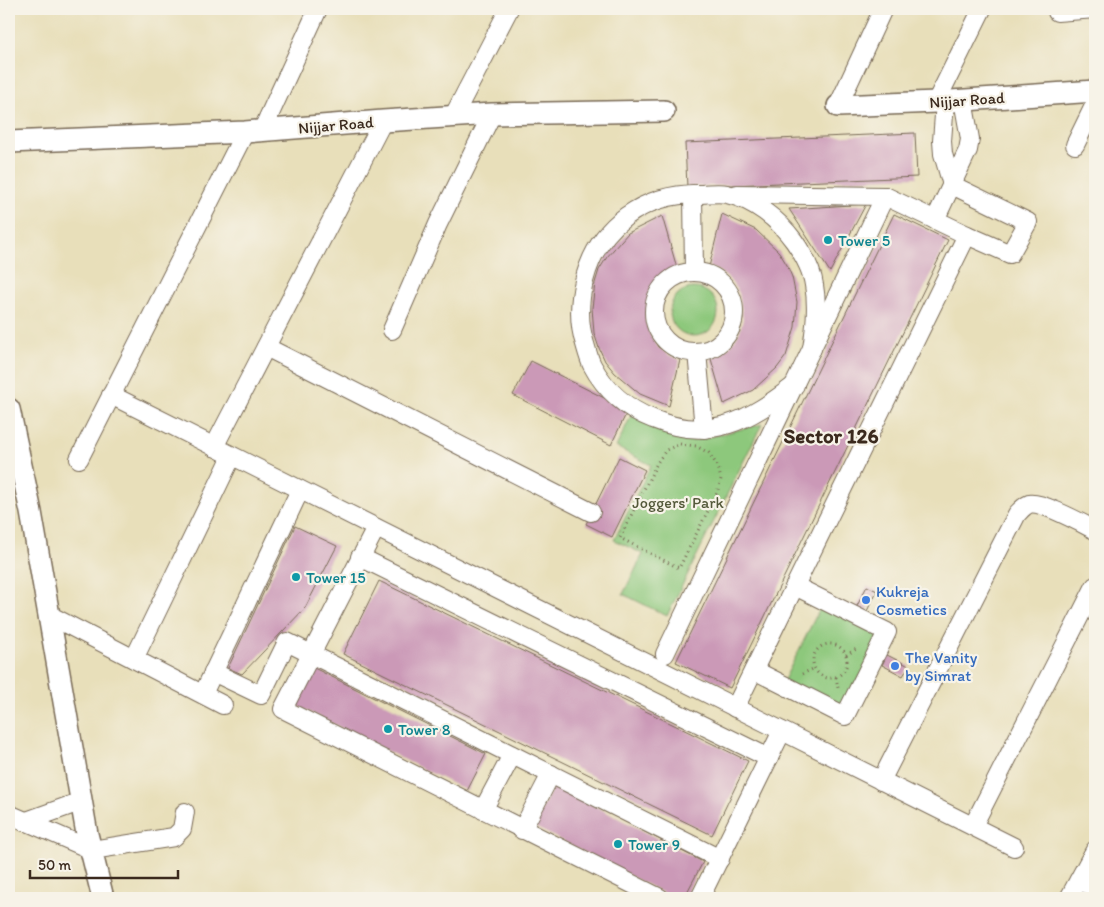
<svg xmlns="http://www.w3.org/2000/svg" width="1104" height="907" font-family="Itim,sans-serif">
<rect width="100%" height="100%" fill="#f7f3e8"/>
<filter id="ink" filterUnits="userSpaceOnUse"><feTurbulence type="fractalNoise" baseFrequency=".02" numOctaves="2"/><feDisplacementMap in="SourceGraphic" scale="10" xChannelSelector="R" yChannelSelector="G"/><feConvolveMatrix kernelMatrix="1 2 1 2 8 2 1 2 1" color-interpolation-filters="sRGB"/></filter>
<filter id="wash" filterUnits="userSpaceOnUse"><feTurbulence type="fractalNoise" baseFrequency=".0096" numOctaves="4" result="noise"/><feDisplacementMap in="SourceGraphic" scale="20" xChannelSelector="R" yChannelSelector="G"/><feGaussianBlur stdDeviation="1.12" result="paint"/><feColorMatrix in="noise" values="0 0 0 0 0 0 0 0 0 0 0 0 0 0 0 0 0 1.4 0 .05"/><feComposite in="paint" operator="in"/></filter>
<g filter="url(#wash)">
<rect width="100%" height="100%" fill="#e8dfba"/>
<g fill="#8dc87c" stroke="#64794d">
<circle cx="694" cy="312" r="24"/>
<polygon points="632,414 693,441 762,424 667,616 623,594 643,554 614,540 651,465 616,447"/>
<polygon points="824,600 887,632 845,716 782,684"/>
</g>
<g id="blocks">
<g fill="#cb99b7">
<polygon points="915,133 917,177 687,187 685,143"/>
<polygon points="866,204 830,272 789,209"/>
<polygon points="722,214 756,230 779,252 787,265 792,277 797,302 795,327 786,356 777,368 753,390 724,404 711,359 722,353 732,344 740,331 743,319 739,293 729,279 720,272 709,267"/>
<polygon points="894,214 948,240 730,688 676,662"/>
<polygon points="662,216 677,268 667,273 658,281 649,296 646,322 650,334 658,347 669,355 680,360 669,406 640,394 615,373 605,361 599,348 594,333 592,308 595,283 599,270 607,257 628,233"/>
<polygon points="531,361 628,410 611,445 513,395"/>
<polygon points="619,457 645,470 612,537 586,524"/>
<polygon points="295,526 337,546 305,608 242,674 228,668"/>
<polygon points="379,581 748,761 712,835 343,654"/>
<polygon points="867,586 877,591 865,615 855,610"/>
<polygon points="887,655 909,666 903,676 882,665"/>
<polygon points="310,666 486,754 467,791 291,703"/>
<polygon points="554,785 703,862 684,898 673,898 533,826"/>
</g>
</g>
</g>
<g filter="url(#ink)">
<use href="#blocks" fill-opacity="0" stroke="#786955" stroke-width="1"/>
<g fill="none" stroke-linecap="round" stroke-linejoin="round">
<defs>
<g id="minor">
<polyline points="1057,12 1095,9"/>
<polyline points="936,102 982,9"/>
<polyline points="838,106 883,9"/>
<polyline points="453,117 509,9"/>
<polyline points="262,131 318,9"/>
<polyline points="1075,145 1095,104"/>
<polyline points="693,194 694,272"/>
<polyline points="737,194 885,196 967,235 1010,254 1028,222 952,185 943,154 942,141 945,102"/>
<polyline points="935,220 968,150 970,139 963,100"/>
<circle cx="694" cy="312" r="40"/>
<polyline points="392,330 438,224 492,114"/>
<polyline points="266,347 591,512"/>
<polyline points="697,352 704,429"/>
<path d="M 795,385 C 749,420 711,443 653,419 C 627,409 605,390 592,365 C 589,359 587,351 585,344 C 578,323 579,302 584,281 C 598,225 644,193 701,194 C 709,194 719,192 727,194 C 754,200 778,219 794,241 C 803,254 812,270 814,285 C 818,307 815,328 812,349"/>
<polyline points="111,395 1014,847"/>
<polyline points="214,447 383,121"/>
<polyline points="79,459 245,132"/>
<polyline points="376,528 283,709 660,898"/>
<polyline points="360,557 769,758"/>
<polyline points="49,615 223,705"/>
<polyline points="665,654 885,196"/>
<polyline points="134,659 232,456"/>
<polyline points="754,670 845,716 887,632 795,586"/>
<polyline points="213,672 261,695 287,642 720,859"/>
<polyline points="203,694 300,490"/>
<polyline points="735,708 967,235"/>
<path d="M 881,781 L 1017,514 C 1021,510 1024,506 1029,504 C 1041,501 1083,524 1095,530"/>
<polyline points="483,810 512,755"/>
<polyline points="9,814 92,850 174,837 182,829 185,812"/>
<polyline points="24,822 82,801"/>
<polyline points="973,826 1095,586"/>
<polyline points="522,830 551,774"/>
<polyline points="1079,880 1095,888"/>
<polyline points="700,898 782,731"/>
<polyline points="1069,898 1095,850"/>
</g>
<g id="tertiary">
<polyline points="838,106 936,102 1095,91"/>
<polyline points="9,142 245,132 383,121 492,114 664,111"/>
<polyline points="9,409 31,512 87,834 103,898"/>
</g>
</defs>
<use href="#minor" stroke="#786955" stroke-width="20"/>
<use href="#tertiary" stroke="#786955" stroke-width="24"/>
<g stroke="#786955" stroke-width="3" stroke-dasharray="1 4" stroke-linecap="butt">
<polygon points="680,444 696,446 709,453 718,467 721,479 717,493 679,568 620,538 657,463 666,450"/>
<circle cx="830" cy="661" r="17"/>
<polyline points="846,655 858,648"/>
<polyline points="802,674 815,668"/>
<polyline points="836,677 838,688"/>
</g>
<use href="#minor" stroke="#fff" stroke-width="18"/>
<use href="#tertiary" stroke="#fff" stroke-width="21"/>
</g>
</g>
<g fill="#0f9aa8" stroke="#f7f3e8" stroke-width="2">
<circle cx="828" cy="240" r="5"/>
<circle cx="296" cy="577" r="5"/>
<circle cx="388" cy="729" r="5"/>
<circle cx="618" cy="844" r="5"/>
</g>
<g fill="#3f7fe0" stroke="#f7f3e8" stroke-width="2">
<circle cx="866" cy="600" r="5"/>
<circle cx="895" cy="666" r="5"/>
</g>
<g text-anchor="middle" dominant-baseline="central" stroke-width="4.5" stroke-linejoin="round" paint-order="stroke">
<g font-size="16" fill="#3b2a1e" stroke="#f7f3e8">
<text transform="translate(967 100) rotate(-4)">Nijjar Road</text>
<text transform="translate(336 125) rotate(-5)">Nijjar Road</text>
</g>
<g font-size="16" fill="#0d838f" stroke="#f7f3e8" text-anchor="start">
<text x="838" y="240">Tower 5</text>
<text x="306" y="577">Tower 15</text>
<text x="398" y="729">Tower 8</text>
<text x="628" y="844">Tower 9</text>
</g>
<g font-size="16" fill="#54593a" stroke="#f7f3e8">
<text x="678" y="502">Joggers' Park</text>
</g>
<g font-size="16" fill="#366cbe" stroke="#f7f3e8" text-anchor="start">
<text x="876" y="591">Kukreja<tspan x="876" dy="18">Cosmetics</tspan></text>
<text x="905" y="657">The Vanity<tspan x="905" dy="18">by Simrat</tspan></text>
</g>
<g font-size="21" font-weight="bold" fill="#3b2a1e" stroke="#f7f3e8">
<text x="831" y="435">Sector 126</text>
</g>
</g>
<rect width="1104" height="907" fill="none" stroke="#f7f3e8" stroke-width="30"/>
<path d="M30 870v8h148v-8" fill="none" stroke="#3b2a1e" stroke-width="2.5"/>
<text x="38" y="870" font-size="15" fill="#3b2a1e" stroke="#f7f3e8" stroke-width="4" paint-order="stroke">50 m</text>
</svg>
